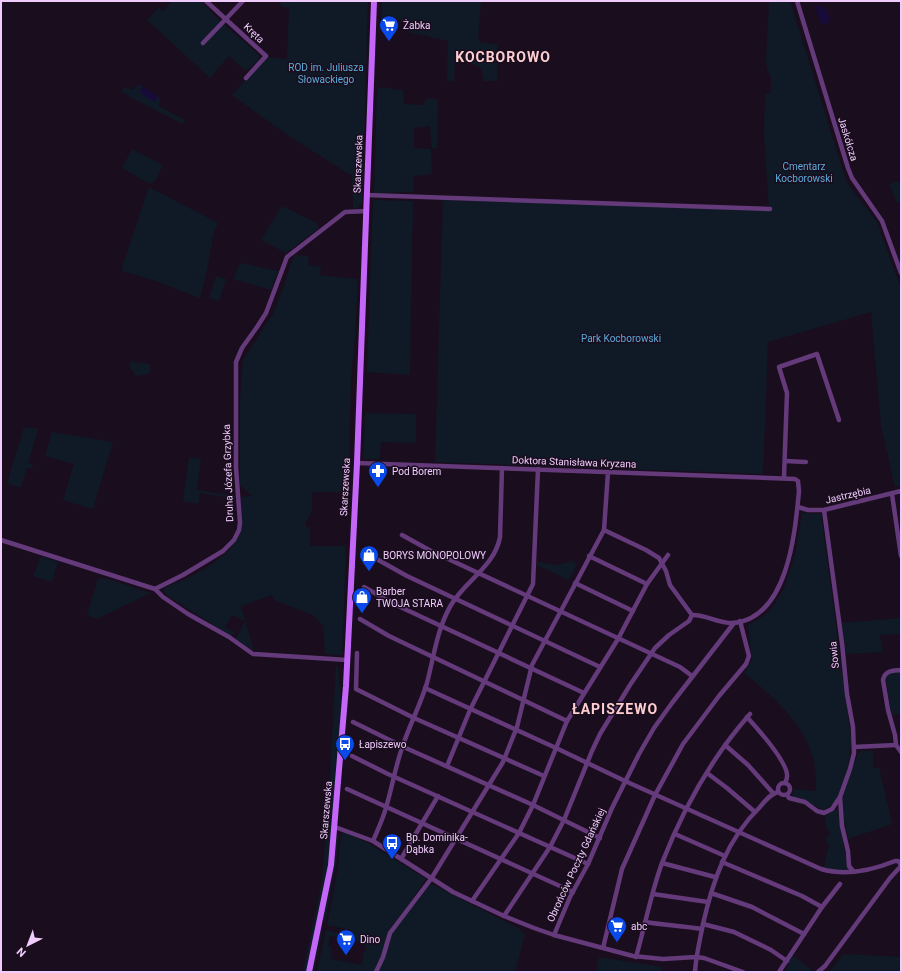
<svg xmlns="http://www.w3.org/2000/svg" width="902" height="973" font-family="Roboto,sans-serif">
<rect width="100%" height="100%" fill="#1a0d1e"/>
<g fill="#101a27">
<polygon points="172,1 201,1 217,18 259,55 259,59 246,71 229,56 210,78 147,20 159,7 163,11"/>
<polygon points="278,1 368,1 362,203 356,209 353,208 352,176 286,134 232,95 267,57 287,59 289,7 282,7"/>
<polygon points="382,1 481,1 478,40 482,43 497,44 497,81 484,81 481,68 464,60 455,59 454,81 447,81 448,41 409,32 404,20 381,19"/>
<polygon points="769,1 790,1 834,142 847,183 877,222 901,289 901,486 895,487 881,425 871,312 768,342 763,474 435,462 443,200 769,208 764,137 765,94 771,93 771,77 767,70 766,60"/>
<polygon points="138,84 142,86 140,89 157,99 157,96 160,98 159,106 185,120 182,124 121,92 124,87 133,90"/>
<polygon points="382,87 403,90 404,104 423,105 426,99 438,99 437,149 432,148 430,126 414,128 414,148 431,149 432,174 414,176 413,192 374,193 377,89"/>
<polygon points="132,149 163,165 155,181 150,184 122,168"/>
<polygon points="897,181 901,184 901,201 897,203 889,185"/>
<polygon points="149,187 218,223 213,235 207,271 200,298 153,280 121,271"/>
<polygon points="373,200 413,201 410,375 367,372"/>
<polygon points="282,206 317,223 319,228 286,253 261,240"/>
<path d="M 295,255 L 308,256 L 309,265 L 321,267 L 320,275 L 358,279 L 355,336 L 351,379 L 348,492 L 312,492 L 312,511 L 306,522 L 306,527 L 310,527 L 310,546 L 346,546 L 342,655 L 325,654 L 323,626 L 313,615 L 274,600 L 272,595 L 241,606 L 254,651 L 236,639 L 245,621 L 232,615 L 225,627 L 235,632 L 231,636 L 166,595 L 163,590 C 167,585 173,584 179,582 C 204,570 233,556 242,527 L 241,497 L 252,496 L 240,485 L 240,400 L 243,360 L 274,312 L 287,277 L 290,265 Z"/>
<polygon points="240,263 278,271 271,290 233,279"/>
<polygon points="216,276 226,279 219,301 209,298"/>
<polygon points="131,361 149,364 151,370 149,374 136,376 130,368 129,364"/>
<polygon points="365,413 416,414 416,443 381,442 380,459 363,459"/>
<polygon points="24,427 38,429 28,463 33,465 32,469 27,467 21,488 7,483"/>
<polygon points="52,432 113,442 93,509 63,500 74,464 45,456"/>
<polygon points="189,457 201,459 197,490 235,496 235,499 200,493 198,504 183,501"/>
<path d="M 802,513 L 821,514 L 851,738 C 850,758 845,804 823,810 L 801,798 L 794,798 L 792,796 L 794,789 L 816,791 C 816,779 816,766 812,755 C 801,720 771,695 744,673 L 752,660 L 748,625 L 765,615 L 773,607 L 784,588 L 796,552 Z"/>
<polygon points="43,557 58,562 52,582 33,576 40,558"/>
<polygon points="572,561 577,564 569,580 537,565 537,562 539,562 557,565"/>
<polygon points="105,578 150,593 97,619 87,615 98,579"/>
<polygon points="901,618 901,634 880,635 883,652 846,654 842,623"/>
<polygon points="336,666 338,667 341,699 339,737 330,851 323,895 306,972 303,972 322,881 329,797"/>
<polygon points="892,672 901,672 901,714 891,715 886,678"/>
<polygon points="861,751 873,751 873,768 879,767 892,824 848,839 842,810 843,795 858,754"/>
<path d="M 835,809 L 838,811 L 848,870 L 835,870 L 824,868 L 829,845 L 825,838 L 830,835 C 825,820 820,819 835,809 Z"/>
<polygon points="343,832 366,842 426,879 398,920 374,972 317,972 326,930 339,933 340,935 339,937 330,936 328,946 331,947 331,951 332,951 331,959 362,965 364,952 366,951 366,943 345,938 347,934 351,933 351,930 327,925 338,868 341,836"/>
<polygon points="339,833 336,865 325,923 323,919 333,868 336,838"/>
<polygon points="429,884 438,887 518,928 525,934 515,972 378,972 391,933 419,899"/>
<polygon points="323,928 314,972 311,972 320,931"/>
<polygon points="844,954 901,957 901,972 829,972"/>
<polygon points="792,955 812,970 808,972 784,972 787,968"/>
<polygon points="599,957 661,967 661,972 596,972"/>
</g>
<g fill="#160b39">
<path d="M 820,5 C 826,8 830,15 829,22 L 825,25 L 821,23 L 817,14 L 816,7 Z"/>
<path d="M 142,86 L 157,96 L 157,99 L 155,101 C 149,100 144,96 140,92 Z"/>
</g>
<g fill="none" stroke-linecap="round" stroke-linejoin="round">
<g stroke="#643a7b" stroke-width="4.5">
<polyline points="206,1 266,56 246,78"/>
<polyline points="797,1 848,168 852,178 882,221 901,273"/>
<polyline points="203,43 243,1"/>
<polyline points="367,195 770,209"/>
<polyline points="785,461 806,462"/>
<path d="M 357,463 L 795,479 L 798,481 L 799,491 C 795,533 788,617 734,623 C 719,624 705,614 692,615 L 670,585 L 666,571 L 659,558 L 646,550 L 604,530 L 608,472"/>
<polyline points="784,477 787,393 779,367 817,354 839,420"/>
<polyline points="892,494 901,556"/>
<polyline points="798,507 808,510 824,510 901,491"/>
<polyline points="402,535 431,551 680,667 692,676"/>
<polyline points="1,540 155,589 183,575 223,551 234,540 239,530 240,523 236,467 236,362 242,348 257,327 266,313 287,257 345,212 367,211"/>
<polyline points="364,552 407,576 600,667"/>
<polyline points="589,556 647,584"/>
<polyline points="575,583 633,611"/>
<polyline points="364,587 394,604 584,693"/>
<polyline points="155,589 163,597 188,614 229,637 253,654 347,660"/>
<polyline points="360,619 389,636 567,721"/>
<polyline points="357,653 356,689 414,718 544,776"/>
<path d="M 425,688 L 556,748 L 625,781 L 821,869 C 845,876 873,870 895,861 L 898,861 L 901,865"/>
<path d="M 747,717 C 757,728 789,763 787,777 C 787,779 786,781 785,783"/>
<polyline points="353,722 408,749 533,805 600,838"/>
<polyline points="725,745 748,765 773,793"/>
<polyline points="896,745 901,752"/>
<path d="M 854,747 L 896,745 L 895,735 L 888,710 L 883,680 C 885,670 893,671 901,670"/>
<polyline points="352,756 388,774 588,864"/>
<polyline points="447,766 470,710 533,584 538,469"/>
<polyline points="707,773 727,788 755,812"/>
<circle cx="784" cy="789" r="6"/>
<polyline points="347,789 573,892"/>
<polyline points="787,795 789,798 805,802 817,811 824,813 832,809 840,797 850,769 854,753 853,727 847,694 842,643 824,510"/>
<polyline points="840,797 842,826 848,851 849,866 853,871"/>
<polyline points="335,827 373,841 453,892 504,916 534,928 554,935 633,956 663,959 696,957 704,958 743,972"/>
<polyline points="675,834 725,856"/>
<path d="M 373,841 C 378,829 384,817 387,804 C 392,787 395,769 401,751 C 408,728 420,706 427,683 C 434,656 437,629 451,605 C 465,581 495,566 500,537 L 502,468"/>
<polyline points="401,859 438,796"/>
<polyline points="722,862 802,896 822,907"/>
<polyline points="662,863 715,877"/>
<polyline points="711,893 752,907 804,934"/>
<polyline points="653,894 708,902"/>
<polyline points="472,901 519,833 533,805 567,721 618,639 647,584 668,555"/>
<polyline points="504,916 550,847 564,820 592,751 600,734 630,685 655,648 669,635 689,621 692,615"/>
<path d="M 645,922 C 664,925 683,926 702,929"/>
<polyline points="703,924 734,932 771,950 787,961"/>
<polyline points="554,935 570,897 588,864 612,808 639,754 654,728 672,703 734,623"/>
<polyline points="603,948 622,869 655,795 683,744 719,696 746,664 749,656 740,621"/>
<path d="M 636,957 C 645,926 651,893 662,863 C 683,809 712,757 750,714"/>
<polyline points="376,972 383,957 390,933 431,879 503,762 517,727 532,665 604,530"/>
<path d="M 695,972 C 696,955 700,940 703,924 C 713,880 727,839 760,807 C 765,801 770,794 778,792"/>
<polyline points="779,972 822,907 840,884"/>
<polyline points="818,972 825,966 890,878 901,866"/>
</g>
<polyline stroke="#c467f8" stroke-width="6" points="309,972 331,865 346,686 357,463 374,1"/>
</g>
<defs>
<symbol id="supermarket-pin" viewBox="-11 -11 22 30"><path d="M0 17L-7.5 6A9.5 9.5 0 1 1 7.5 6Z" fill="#0a4aea" stroke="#1a0d1e"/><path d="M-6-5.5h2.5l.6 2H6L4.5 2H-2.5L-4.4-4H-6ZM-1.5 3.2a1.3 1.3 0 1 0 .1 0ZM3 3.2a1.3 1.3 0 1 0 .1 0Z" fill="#fff"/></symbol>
<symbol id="pharmacy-pin" viewBox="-11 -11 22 30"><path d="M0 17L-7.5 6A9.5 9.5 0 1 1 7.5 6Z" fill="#0a4aea" stroke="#1a0d1e"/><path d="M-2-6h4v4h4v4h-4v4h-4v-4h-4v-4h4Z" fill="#fff"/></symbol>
<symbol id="shop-pin" viewBox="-11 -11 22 30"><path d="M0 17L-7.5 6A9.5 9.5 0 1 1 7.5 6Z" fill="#0a4aea" stroke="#1a0d1e"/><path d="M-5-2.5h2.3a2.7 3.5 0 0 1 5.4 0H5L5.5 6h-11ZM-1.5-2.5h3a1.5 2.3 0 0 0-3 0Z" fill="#fff"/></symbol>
<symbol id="bus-pin" viewBox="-11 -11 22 30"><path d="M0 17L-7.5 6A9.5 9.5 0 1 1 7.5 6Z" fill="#0a4aea" stroke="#1a0d1e"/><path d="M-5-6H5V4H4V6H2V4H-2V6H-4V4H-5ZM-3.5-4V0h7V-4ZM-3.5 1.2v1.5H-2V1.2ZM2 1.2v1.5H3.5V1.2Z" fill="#fff"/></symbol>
</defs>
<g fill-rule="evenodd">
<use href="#supermarket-pin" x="378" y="14" width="22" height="30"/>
<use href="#pharmacy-pin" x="367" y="460" width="22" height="30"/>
<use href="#shop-pin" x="358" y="544" width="22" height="30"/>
<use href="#shop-pin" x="351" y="586" width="22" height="30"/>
<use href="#bus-pin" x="334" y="733" width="22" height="30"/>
<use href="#bus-pin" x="381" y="832" width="22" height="30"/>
<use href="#supermarket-pin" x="606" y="915" width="22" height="30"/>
<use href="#supermarket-pin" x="335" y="928" width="22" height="30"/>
</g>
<g text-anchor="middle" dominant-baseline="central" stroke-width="3" stroke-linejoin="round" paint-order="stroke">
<g font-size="10" fill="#f0ccfd" stroke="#1a0d1e" text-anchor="start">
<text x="403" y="25">Żabka</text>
<text x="392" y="471">Pod Borem</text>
<text x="383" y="555">BORYS MONOPOLOWY</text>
<text x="376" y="591">Barber<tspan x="376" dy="12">TWOJA STARA</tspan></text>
<text x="359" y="744">Łapiszewo</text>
<text x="406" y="837">Bp. Dominika-<tspan x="406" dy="12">Dąbka</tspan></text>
<text x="631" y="926">abc</text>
<text x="360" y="939">Dino</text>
</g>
<g font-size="10" fill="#f0ccfd" stroke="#1a0d1e">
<text transform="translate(254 33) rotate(43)">Kręta</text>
<text transform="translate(848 139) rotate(73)">Jaskółcza</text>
<text transform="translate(358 164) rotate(-88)">Skarszewska</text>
<text transform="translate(574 462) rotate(2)">Doktora Stanisława Kryzana</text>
<text transform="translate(228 473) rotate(-92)">Druha Józefa Grzybka</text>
<text transform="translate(345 487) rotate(-87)">Skarszewska</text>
<text transform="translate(848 495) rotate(-13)">Jastrzębia</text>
<text transform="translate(834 655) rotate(-96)">Sowia</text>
<text transform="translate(326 810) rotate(-85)">Skarszewska</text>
<text transform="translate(576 865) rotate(-65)">Obrońców Poczty Gdańskiej</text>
</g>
<g font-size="10" fill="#5cabd8" stroke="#1a0d1e">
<text x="326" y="67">ROD im. Juliusza<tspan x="326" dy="12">Słowackiego</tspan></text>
<text x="804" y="166">Cmentarz<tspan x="804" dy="12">Kocborowski</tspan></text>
<text x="621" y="338">Park Kocborowski</text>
</g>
<g font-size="14" font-weight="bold" letter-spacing="1" fill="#fdcecf" stroke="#1a0d1e">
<text x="503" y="57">KOCBOROWO</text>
<text x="615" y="709">ŁAPISZEWO</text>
</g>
</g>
<rect width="902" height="973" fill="none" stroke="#f0ccfd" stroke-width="4"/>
<g transform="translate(28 945) rotate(222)" stroke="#1a0d1e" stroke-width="3" paint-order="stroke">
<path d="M0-3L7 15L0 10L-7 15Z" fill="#f0ccfd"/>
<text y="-6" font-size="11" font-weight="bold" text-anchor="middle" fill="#f0ccfd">N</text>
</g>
</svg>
